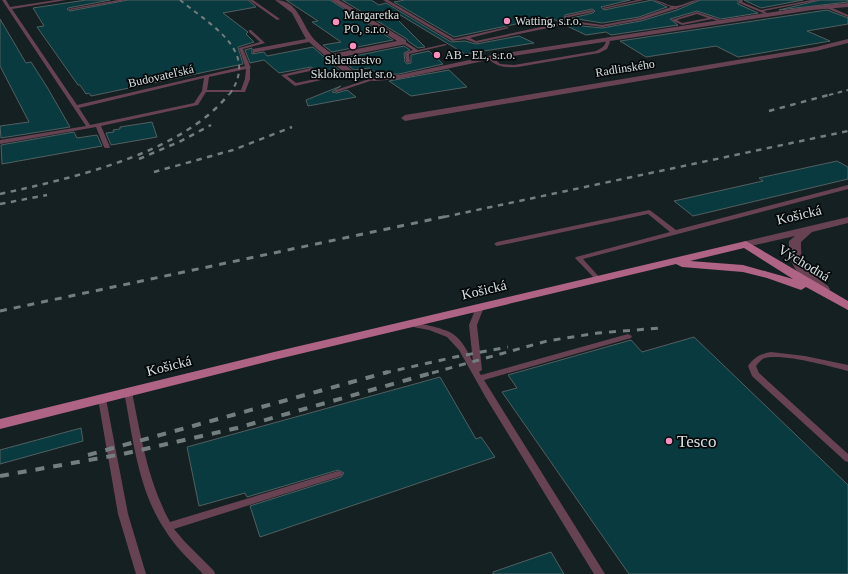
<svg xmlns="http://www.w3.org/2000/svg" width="848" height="574" font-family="Georgia,serif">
<rect width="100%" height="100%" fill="#152022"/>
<g fill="#093a3f" stroke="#525f60">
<polygon points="86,0 110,0 68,8 67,9 70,11 128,0 248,0 256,7 223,13 248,32 246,34 254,42 238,47 243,64 91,96 89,93 86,94 80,85 78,85 37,27 44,26 33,8"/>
<polygon points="286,0 330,0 393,40 332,52 323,45 341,42 312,22 318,21"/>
<polygon points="342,0 371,0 379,5 386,3 451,42 465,41 476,44 519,36 534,43 465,54 397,13 394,16 425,47 418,48 408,41 407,39"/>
<polygon points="405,0 630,0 601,7 604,10 652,0 667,7 639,17 602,23 572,18 593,13 595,11 592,9 565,15 564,18 565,20 559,22 549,17 454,37 394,2"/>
<polygon points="700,0 738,0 738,4 758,13 721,19 697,11 670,19 678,25 611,35 606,32 586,35 567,26 572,25 602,28 641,21 677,10"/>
<polygon points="744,0 803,0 761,8"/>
<polygon points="820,0 848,0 848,2 779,10"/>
<polygon points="827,10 848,18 848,24 807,31 830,41 744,56 738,57 716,46 646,57 620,41"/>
<polygon points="0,19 26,63 31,62 47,87 70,127 1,138 0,126 29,122 0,66"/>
<polygon points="404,46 410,50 404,53 405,62 407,64 411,63 411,55 429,51 443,64 399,74 380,75 369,68 354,70 340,59"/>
<polygon points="313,47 341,72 325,75 311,67 279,73 264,60 250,63 245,50 252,48 252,54 264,52 267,56"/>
<polygon points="449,70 467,87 411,96 389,81"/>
<polygon points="341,86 332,92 337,93 347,90 356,97 308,106 306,100"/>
<polygon points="152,122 157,137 111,145 106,133 114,132 113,130 120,129 120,127"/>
<polygon points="74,132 77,138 97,135 102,146 2,164 1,145"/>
<polygon points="837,161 848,167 848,179 693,216 674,201 763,181 759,178"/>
<polygon points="694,337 848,485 848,574 629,574 502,392 517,388 508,375 631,340 642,352"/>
<polygon points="440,377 476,439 481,437 495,457 260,537 250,506 341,477 344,473 338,470 247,497 245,493 199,506 187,447"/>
<polygon points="81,428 83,441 0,464 0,450"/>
<polygon points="551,552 564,574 493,574 493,572"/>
</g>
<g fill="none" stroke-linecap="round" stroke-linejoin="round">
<g fill="#674252" fill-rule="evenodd">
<path d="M 2,0 L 6,0 L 10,7 L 56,0 L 66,0 L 12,9 L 77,105 L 245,66 L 239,48 L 260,42 L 249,32 L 249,30 L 251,30 L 265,43 L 243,49 L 250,66 L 251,67 L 250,68 L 250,79 L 245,92 L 206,92 L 198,105 L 101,126 L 110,147 L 109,148 L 105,148 L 104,147 L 96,127 L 0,144 L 0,140 L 86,126 ZM 246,69 L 245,79 L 241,90 L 207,90 L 209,77 ZM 204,78 L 202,91 L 194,103 L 90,125 L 79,108 Z"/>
<polygon points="118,0 127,0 70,10 68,9"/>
<polygon points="249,0 253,0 280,19 277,20"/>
<path d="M 383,0 L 388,0 L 454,39 L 507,27 L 509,28 L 470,38 L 476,41 L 569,21 L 565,18 L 565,16 L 592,10 L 594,11 L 593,12 L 569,17 L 573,21 L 602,25 L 639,18 L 671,7 L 653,0 C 661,0 669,7 676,6 C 684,5 690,0 699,0 L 678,8 L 677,9 L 675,9 L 641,20 L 602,27 L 572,23 L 476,43 L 465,39 L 452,41 Z"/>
<polygon points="637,0 644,0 604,9 602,8"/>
<polygon points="739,0 743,0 742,2 761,10 811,0 819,0 764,11 767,13 765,14 739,3"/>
<polygon points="826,6 828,6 848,15 848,17 826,8"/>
<path d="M 697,12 L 726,22 L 724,23 L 712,19 L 682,25 L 671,20 ZM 697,14 L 708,18 L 682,23 L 677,20 Z"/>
<path d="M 606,39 L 608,39 L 610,42 L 607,49 L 599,53 L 518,67 C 506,68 495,67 487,57 L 491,56 L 500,64 L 514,65 L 596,51 C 602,48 606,46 606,39 Z"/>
<polygon points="402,41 404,41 418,50 445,44 447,45 409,54 410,62 408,63 406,62 405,53 413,50 402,43"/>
<path d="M 311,68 L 325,77 L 350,72 L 352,73 L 295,86 L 281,75 ZM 310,71 L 320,78 L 296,83 L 287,76 Z"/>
<polygon points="372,78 376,79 337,92 333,91"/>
<polygon points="848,185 848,189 583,259 601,279 598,281 596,280 576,259 575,258 576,257 670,232 648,214 497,246 494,244 497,242 649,210 651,211 676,230"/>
<path d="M 477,305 L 480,305 L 484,307 L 477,325 L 482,370 L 479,372 L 481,375 L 628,334 L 632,336 L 631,338 L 484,380 L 605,574 L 594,574 L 486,398 L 459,350 L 447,337 L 429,330 L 408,326 L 407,324 L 411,322 C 421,324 445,328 453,334 C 462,340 468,352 473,362 L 469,325 Z"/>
<path d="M 771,352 L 805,356 L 848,365 L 848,371 C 830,366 782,353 765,358 C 761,359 759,363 756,366 L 759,373 L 848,454 L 848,462 L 845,461 L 752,376 L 748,366 C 754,357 760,354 771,352 Z"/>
<path d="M 128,389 L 131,390 L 132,392 C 141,437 148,482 170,522 L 338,471 L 341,472 L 343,474 L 341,476 L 174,529 L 185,542 L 214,571 L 215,574 L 203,574 C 190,560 175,547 165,530 C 138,490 133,438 124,392 L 125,390 Z"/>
<polygon points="102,396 105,397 106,399 128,514 146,574 136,574 118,514 98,399 99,397"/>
</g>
<g fill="#674252" fill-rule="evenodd">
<path d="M 275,0 C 298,0 301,23 313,38 C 318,44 326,49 332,54 L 397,41 L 331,0 L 339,0 L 406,40 L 406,44 L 337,58 L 353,71 L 374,77 L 399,75 L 493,55 L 812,6 L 848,3 L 848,7 L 812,10 L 493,59 L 399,79 L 374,81 L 347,75 L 309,42 L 253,53 L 253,49 L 306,39 L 292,13 Z"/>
<polygon points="848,39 848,43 816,51 405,121 401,118 405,115 816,47"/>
</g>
<path fill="#674252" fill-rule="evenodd" d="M 848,217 L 848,223 L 812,232 L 801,242 C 800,267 810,273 828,286 L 830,289 L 828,292 C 815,295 797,274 792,263 C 789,256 789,249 789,241 L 795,236 L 746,247 L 740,244 L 742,242 Z"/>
<path fill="#b06485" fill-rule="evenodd" d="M 746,241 L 848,301 L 848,310 L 806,287 L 801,290 L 767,278 L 743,272 L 682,267 L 676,264 L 274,360 L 0,429 L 0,419 L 274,352 ZM 744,248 L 793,279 L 743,265 L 690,261 Z"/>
<g stroke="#757e7f" stroke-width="2" stroke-dasharray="4.5 4.5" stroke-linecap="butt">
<path d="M 180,0 C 210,25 261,51 229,95"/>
<polyline points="829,95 848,90"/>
</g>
<g stroke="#757e7f" stroke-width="2.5" stroke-dasharray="5.5 5.5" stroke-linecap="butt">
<polyline points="769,111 832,94"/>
<polyline points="139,159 181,141 211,125"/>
<polyline points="154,172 233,150 292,127"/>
<path d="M 0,194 C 72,178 181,154 229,94"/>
<polyline points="0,204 47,195"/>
<polyline points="444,217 848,131"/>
</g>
<g stroke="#757e7f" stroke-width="3" stroke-dasharray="7 7" stroke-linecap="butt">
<polyline points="0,311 448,216"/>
<polyline points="384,373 455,357 508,347"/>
<polyline points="432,373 547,341 598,333 661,328"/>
</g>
<g stroke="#757e7f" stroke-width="4" stroke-dasharray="9 9" stroke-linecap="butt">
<polyline points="88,455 388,372"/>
<polyline points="0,476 123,454 237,428 435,372"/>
</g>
</g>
<g fill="#fd8ec0" stroke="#05090a" stroke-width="1.5">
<circle cx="507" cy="21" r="4"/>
<circle cx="336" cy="22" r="4"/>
<circle cx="353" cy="46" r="4"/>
<circle cx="437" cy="55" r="4"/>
<circle cx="669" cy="441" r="4"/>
</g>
<g text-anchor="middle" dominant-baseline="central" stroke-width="3.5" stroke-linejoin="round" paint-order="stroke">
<g font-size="12" fill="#d9e0e1" stroke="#05090a" text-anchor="start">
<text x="344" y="15">Margaretka<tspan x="344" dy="14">PO, s.r.o.</tspan></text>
<text x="515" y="21">Watting, s.r.o.</text>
<text x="445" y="55">AB - EL, s.r.o.</text>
<text x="353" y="60" text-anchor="middle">Sklenárstvo<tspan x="353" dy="14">Sklokomplet sr.o.</tspan></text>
</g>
<g font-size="12" fill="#d9e0e1" stroke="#05090a">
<text transform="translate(625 68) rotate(-9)">Radlinského</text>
<text transform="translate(161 76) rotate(-13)">Budovateľská</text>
</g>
<g font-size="14" fill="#d9e0e1" stroke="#05090a">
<text transform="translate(799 215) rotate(-13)">Košická</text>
<text transform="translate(804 263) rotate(31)">Východná</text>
<text transform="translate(484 290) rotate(-13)">Košická</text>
<text transform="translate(169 366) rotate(-14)">Košická</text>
</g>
<g font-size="17" fill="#d9e0e1" stroke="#05090a" text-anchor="start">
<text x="677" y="441">Tesco</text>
</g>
</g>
</svg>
